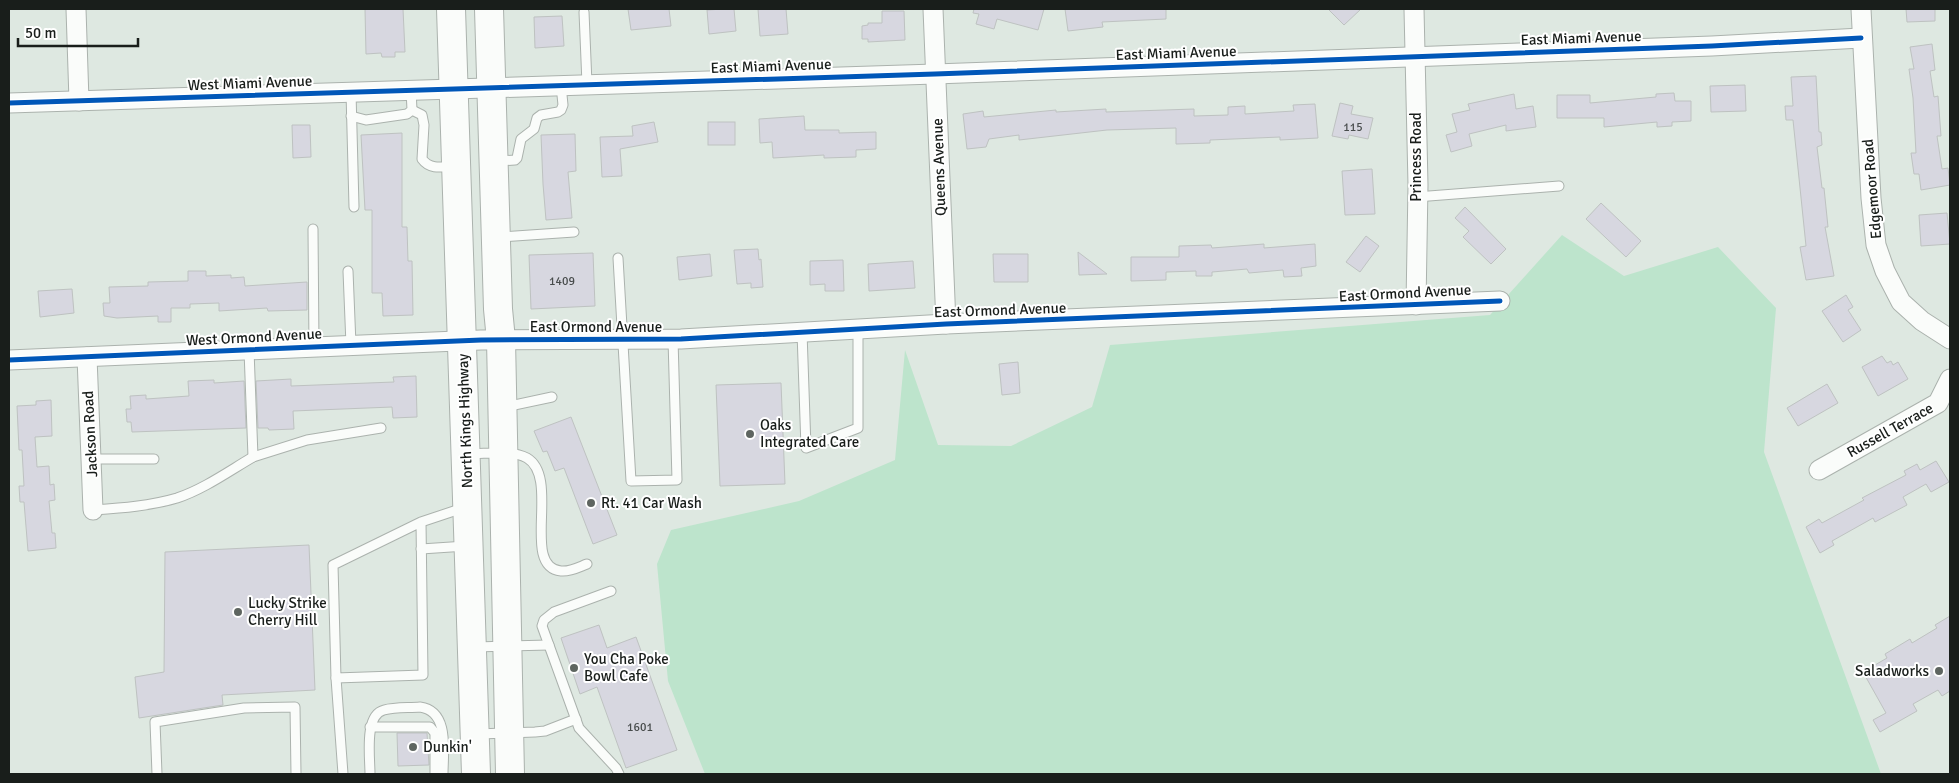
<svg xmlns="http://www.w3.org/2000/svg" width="1959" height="783" font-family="Signika,sans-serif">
<rect width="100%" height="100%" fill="#dee8e1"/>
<polygon fill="#bde4cc" points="1562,235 1624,276 1718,247 1776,308 1764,452 1881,774 705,774 668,681 657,564 671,530 799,501 895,460 905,350 938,445 1011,446 1092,407 1110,345 1490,315"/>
<g fill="#d7d7e0" stroke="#bec2c1">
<polygon points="365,9 403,9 405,52 395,52 395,57 382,57 381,53 366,54"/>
<polygon points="628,9 669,9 671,26 631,30"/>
<polygon points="724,9 734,9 736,31 709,34 707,10"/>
<polygon points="758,9 786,9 788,34 760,36"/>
<polygon points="974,9 1044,9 1038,30 997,19 994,29 976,24 979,14 973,13"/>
<polygon points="1065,9 1166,9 1166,19 1102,22 1103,27 1068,31"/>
<polygon points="1328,9 1361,9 1344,25"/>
<polygon points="1906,9 1935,9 1935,21 1907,22"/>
<polygon points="882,11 904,11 905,40 868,42 868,39 862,39 862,26 868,25 868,23 882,23"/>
<polygon points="562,16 564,46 535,48 534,17"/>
<polygon points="1932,44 1935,70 1930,71 1934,97 1938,96 1941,136 1937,136 1942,169 1948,168 1950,185 1921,190 1919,174 1914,174 1911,153 1916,153 1913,98 1909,69 1914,69 1910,47"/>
<polygon points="1816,76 1819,132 1821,132 1822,145 1817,147 1822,188 1824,188 1828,227 1825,227 1834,276 1806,280 1800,247 1806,246 1793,120 1786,120 1785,106 1793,106 1791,77"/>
<polygon points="1745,85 1746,111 1711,112 1710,86"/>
<polygon points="1674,93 1675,101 1691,101 1691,121 1672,122 1672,126 1657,127 1657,122 1604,127 1604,118 1557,118 1557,95 1590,95 1590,103 1656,97 1656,94"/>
<polygon points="1514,94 1516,109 1533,106 1536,127 1506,131 1506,125 1469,134 1472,146 1451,152 1446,135 1457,132 1452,114 1470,110 1468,104"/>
<polygon points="1340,103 1353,106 1351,114 1373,118 1368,139 1349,135 1348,139 1332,136"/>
<polygon points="1315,104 1318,138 1280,140 1280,137 1210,140 1210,143 1176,144 1176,128 1107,130 1019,140 1019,135 989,139 986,147 967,149 963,114 983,111 984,117 1056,110 1056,112 1106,109 1106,112 1194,109 1194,116 1228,115 1228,107 1245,106 1245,114 1294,111 1293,105"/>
<polygon points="804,116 805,130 839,130 839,133 876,132 876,149 856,150 856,157 824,158 824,155 773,158 772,142 760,143 759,119"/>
<polygon points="654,122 658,142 620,149 622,176 602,177 600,137 633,136 632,126"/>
<rect x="708" y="122" width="27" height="23"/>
<polygon points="292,125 310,125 311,157 293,158"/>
<polygon points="402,133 402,227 407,227 408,261 412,261 413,315 383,316 382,293 372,293 372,210 365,210 361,135"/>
<polygon points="575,134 576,171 568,172 572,218 546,220 543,184 541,135"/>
<polygon points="1372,169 1375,214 1345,215 1342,171"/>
<polygon points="1601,203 1641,241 1626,257 1586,219"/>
<polygon points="1465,207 1506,249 1491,264 1463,237 1469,231 1455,218"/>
<polygon points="1947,213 1950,244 1921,246 1919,215"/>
<polygon points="1366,236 1379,246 1360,272 1346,262"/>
<polygon points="1264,244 1264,248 1315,244 1316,266 1301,268 1302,276 1284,277 1283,270 1249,273 1247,269 1212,272 1212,276 1196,276 1196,271 1166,272 1166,280 1131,281 1131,257 1179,257 1179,246 1211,245 1212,248"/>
<polygon points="758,249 759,260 761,259 763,287 751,288 751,283 737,284 734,250"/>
<polygon points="1078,252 1107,274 1079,275"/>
<polygon points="593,253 595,306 531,309 529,255"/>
<polygon points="710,254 712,276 679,280 677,257"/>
<polygon points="993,254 1028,254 1028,282 994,282"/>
<polygon points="843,260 844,291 825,291 825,284 810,285 810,261"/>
<polygon points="913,261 915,288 869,291 868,264"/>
<polygon points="188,271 206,271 206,276 231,275 231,278 244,277 245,286 307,282 307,310 268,311 267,308 219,311 219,303 190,304 190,308 171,308 171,322 158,322 158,316 117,318 104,316 103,303 110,303 109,287 148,286 148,282 188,281"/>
<polygon points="72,289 74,313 40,317 38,291"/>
<polygon points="1846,295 1853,307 1848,310 1861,330 1843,342 1822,311"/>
<polygon points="1882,356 1887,363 1891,361 1893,365 1898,362 1908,379 1878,396 1862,367"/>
<polygon points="1018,362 1020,393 1002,395 999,364"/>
<polygon points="416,376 417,417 393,418 392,407 293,411 294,429 269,430 268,428 258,428 256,381 291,379 291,386 394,382 393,377"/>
<polygon points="214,380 214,383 244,381 246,428 132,432 131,422 127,422 126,409 131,409 130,396 146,395 146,399 189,396 188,381"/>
<polygon points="781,383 785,484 720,486 716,385"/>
<polygon points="1827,384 1838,403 1798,426 1787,408"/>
<polygon points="51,400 52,436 35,437 37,467 49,466 50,485 54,484 55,500 49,501 52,533 55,533 56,548 28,551 24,502 20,502 19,486 24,486 22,450 19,450 17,406 36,405 36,401"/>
<polygon points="571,417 617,535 593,544 564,468 555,471 547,451 543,452 534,431"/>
<polygon points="1936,461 1949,482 1931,492 1926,484 1903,497 1907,505 1875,522 1873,518 1832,541 1834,545 1820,553 1806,527 1819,519 1822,523 1864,500 1862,498 1906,475 1904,471 1917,464 1920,470"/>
<polygon points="309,545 315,690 222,695 223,705 139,718 135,677 164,672 165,552"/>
<polygon points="1950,616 1950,691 1942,696 1938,690 1913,704 1917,711 1880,732 1873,720 1886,713 1863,672 1887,658 1885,654 1910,639 1912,643 1937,628 1935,625"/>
<polygon points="599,625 607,648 636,637 677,750 626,768 597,687 580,694 561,638"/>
<polygon points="397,733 427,733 429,765 398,766"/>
</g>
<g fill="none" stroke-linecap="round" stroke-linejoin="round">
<defs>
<g id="lane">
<polyline points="584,12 587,84"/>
<polyline points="351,92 354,207"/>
<path d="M 412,110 L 422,115 L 424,125 L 422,159 C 430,170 442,167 454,166"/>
<polyline points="351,116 366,120 407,114 412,110 411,90"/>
<polyline points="497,161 515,160 517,158 521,139 534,129 537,118 541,115 558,112 561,110 563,105 561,85"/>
<polyline points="1416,197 1559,186"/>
<polyline points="313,229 314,347"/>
<polyline points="499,237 574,232"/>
<polyline points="618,258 631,481 677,480 673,339"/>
<polyline points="348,271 351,345"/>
<polyline points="802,332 806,448 858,428 858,329"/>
<polyline points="249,350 253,457 307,440 381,428"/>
<polyline points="505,407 552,397"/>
<path d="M 469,454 C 487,454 511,449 527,458 C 561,478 520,567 561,571 C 570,572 579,567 587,564"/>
<polyline points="91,459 154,459"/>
<path d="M 93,510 C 121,508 150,506 177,498 C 204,489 229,471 253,457"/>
<polyline points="421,522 423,675 336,678 333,565 421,522 463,508"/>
<polyline points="421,549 466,546"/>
<polyline points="611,591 554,612 544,620 542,626 579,728 616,768 619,774"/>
<polyline points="475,647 549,645"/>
<polyline points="336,678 343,774"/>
<polyline points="370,727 430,727 435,733 435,774"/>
<polyline points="478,734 535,732 545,731 576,719"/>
<polyline points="157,774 155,722 244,708 295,707 296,774"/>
<path d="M 370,774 C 370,757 364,715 384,710 C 395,707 408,708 420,707 C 450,711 443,752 443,774"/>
</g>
<g id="street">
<polyline points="76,9 79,101"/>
<polyline points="933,9 946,324"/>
<polyline points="1414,9 1418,185 1416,305"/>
<polyline points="1861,9 1871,198 1876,245 1885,271 1901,302 1922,321 1950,339"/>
<polyline points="9,103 935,74 1712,46 1861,38"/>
<polyline points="87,357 93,510"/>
<polyline points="9,360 481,340 681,339 946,324 1500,301"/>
<polyline points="1819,470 1938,403 1950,379"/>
</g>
<g id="primary">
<polyline points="451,9 476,774"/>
<polyline points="489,9 498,309 501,340 510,774"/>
</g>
</defs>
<use href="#lane" stroke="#abb2ad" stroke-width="11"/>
<use href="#street" stroke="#abb2ad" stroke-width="21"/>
<use href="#primary" stroke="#abb2ad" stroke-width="30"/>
<use href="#lane" stroke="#fafcfa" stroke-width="9"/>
<use href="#street" stroke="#fafcfa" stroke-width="19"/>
<use href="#primary" stroke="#fafcfa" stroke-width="28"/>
<defs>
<g id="cycleway">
<polyline points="9,103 935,74 1712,46 1861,38"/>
<polyline points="9,360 481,340 681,339 946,324 1500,301"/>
</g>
</defs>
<use href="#cycleway" stroke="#fff" stroke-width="8"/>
<use href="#cycleway" stroke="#0057b8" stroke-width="5"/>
</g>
<g fill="#5e6560" stroke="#fff" stroke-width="2">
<circle cx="750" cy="434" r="5"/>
<circle cx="591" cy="503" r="5"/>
<circle cx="238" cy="612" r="5"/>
<circle cx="574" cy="668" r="5"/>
<circle cx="1939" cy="671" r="5"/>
<circle cx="413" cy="747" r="5"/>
</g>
<g text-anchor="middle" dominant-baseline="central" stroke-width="4" stroke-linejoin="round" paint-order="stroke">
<g font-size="12" fill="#484c4c">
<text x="1353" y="127">115</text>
<text x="562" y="281">1409</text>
<text x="640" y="727">1601</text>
</g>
<g font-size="15" fill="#191e1b" stroke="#fff">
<text transform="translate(1581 38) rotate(-2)">East Miami Avenue</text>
<text transform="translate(1176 53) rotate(-2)">East Miami Avenue</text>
<text transform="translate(771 66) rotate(-2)">East Miami Avenue</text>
<text transform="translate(250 83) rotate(-2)">West Miami Avenue</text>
<text transform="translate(1416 157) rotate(-90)">Princess Road</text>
<text transform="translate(939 167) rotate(-92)">Queens Avenue</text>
<text transform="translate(1872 189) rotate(-95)">Edgemoor Road</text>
<text transform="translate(1405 293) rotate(-3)">East Ormond Avenue</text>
<text transform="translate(1000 310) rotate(-2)">East Ormond Avenue</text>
<text x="596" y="327">East Ormond Avenue</text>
<text transform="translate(254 337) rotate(-3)">West Ormond Avenue</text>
<text transform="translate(465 421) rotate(-92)">North Kings Highway</text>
<text transform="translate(1890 430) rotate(-29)">Russell Terrace</text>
<text transform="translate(90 434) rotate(-93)">Jackson Road</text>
</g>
<g font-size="15" fill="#191e1b" stroke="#fff" text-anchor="start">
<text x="760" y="425">Oaks<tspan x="760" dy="17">Integrated Care</tspan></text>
<text x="601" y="503">Rt. 41 Car Wash</text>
<text x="248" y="603">Lucky Strike<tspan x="248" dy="17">Cherry Hill</tspan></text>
<text x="584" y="659">You Cha Poke<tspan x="584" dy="17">Bowl Cafe</tspan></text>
<text x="1929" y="671" text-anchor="end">Saladworks</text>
<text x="423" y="747">Dunkin'</text>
</g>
</g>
<rect width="1959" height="783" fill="none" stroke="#191e1b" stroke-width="20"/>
<path d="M18 38v8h120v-8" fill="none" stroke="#191e1b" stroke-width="2.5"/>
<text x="25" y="38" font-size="15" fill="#191e1b" stroke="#ffffff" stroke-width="4" paint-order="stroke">50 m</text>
</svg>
